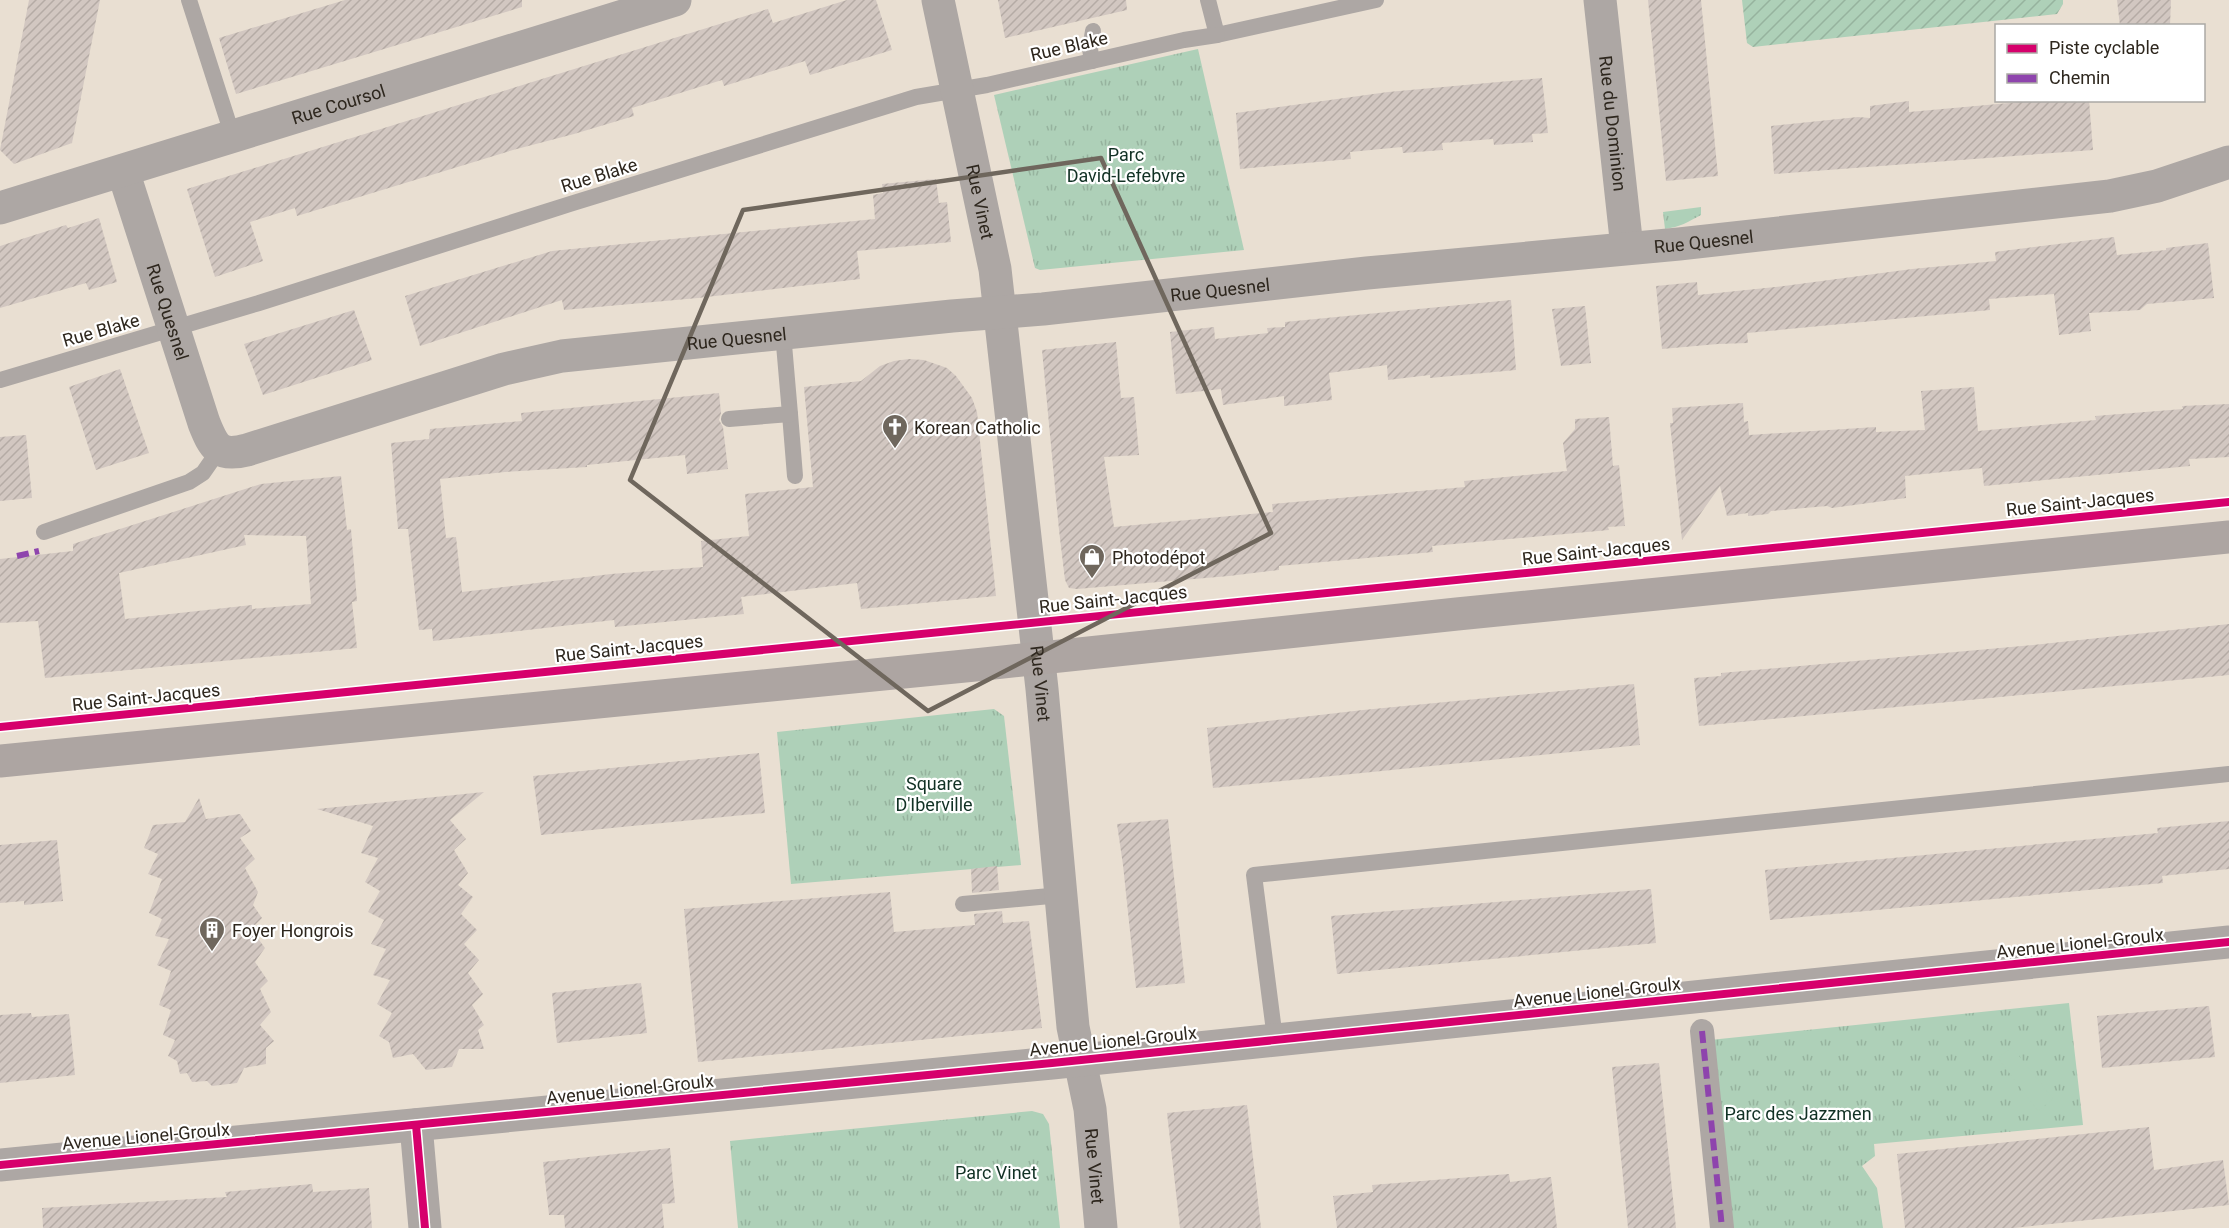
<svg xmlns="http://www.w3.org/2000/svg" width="2229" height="1228" font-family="Roboto,sans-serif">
<defs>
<pattern id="grass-tufts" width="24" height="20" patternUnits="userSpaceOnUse" patternTransform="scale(1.5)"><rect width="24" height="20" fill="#aed0b8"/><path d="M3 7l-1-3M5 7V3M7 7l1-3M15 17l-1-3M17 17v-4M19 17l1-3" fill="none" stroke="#96b39e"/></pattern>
<pattern id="garden-furrows" width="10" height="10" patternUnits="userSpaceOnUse" patternTransform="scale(1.5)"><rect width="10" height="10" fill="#aed0b8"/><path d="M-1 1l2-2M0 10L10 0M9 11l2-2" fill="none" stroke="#96b39e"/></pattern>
<pattern id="building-hatch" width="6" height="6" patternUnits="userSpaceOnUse" patternTransform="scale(1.5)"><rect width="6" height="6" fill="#d2c7c1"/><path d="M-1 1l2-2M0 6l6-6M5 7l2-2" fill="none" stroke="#b5aba5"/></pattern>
</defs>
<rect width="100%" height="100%" fill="#e9dfd2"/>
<g fill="url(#grass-tufts)">
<polygon points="1198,49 1244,250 1040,270 1035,268 994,95"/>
<path d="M 1701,207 L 1701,215 C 1688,222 1680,227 1665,229 L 1663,212 Z"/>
<polygon points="994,709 1004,716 1021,865 791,884 777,732"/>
<polygon points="2069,1003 2083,1125 1874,1144 1875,1156 1862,1166 1877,1188 1883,1228 1728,1228 1710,1040"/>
<polygon points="1032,1111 1043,1114 1049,1124 1060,1228 738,1228 730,1141"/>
</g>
<polygon fill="url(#garden-furrows)" points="1742,0 2063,0 2063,4 2057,14 1753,47 1747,43"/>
<polygon fill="#aed0b8" points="2012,1047 2053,1099 2038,1111 1998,1058"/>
<g fill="url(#building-hatch)" fill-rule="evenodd">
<polygon points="29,0 100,0 72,143 14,164 0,150"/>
<polygon points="345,0 522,0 522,7 236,94 219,38"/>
<polygon points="847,0 876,0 892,50 810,75 805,61 724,86 722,80 632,108 634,116 574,134 513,150 297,216 295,208 250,222 263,261 215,277 187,189 768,9 773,23"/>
<polygon points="998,0 1126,0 1127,10 1005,38"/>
<polygon points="1648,0 1701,0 1718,176 1666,181"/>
<polygon points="2117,0 2171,0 2170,26 2120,26"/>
<polygon points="1542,78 1548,133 1532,134 1533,142 1494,145 1493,139 1442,143 1443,150 1403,153 1402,147 1350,152 1351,159 1240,169 1236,113 1388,92"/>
<polygon points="2041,100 2089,100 2093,150 1774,174 1771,126 1858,117 1870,118 1870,106 1909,101 1909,112"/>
<polygon points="936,179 939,203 947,202 951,242 857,251 860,279 698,298 564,310 562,300 420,346 405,296 552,251 875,219 873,195 883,193 882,184"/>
<polygon points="99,218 117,282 89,290 86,283 0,308 0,246 66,225 68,228"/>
<polygon points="2114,237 2117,255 2166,250 2166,248 2208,243 2214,298 2147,304 2140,310 2089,313 2091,331 2059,335 2054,294 1989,299 1990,310 1747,333 1748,343 1718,344 1662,349 1656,286 1697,282 1698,295 1784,286 1912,269 1996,261 1995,252"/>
<polygon points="1511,300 1516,370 1430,378 1430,375 1388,380 1387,365 1329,373 1332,400 1284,406 1284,396 1223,405 1221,389 1176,394 1170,332 1214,327 1215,339 1268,333 1267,328 1285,327 1285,322"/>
<polygon points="1585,306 1591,363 1561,366 1552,309"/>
<polygon points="354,310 372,360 263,395 244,344"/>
<polygon points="1116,342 1121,398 1134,397 1139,455 1104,457 1114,527 1273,512 1272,504 1465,487 1464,481 1567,471 1563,443 1575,429 1575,419 1609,417 1613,466 1619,465 1625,526 1608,527 1609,530 1432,546 1433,552 1279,566 1279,570 1229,576 1077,589 1069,588 1065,580 1059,530 1042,350"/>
<polygon points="909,359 924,360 947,368 956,376 972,398 977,412 996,596 861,609 857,583 741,597 744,614 615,627 614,620 433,641 432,629 419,630 408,529 398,529 391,443 429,439 430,429 522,421 521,413 719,393 721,413 719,420 723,427 728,469 687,474 685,455 587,465 587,467 505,472 440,479 446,538 456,537 462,592 611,574 703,567 701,541 749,536 745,494 813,487 804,387 861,381 880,366 894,361"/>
<polygon points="120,369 149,453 96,470 69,387"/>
<polygon points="1974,387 1978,431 2096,420 2095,416 2183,409 2182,406 2229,404 2229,457 2189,459 2190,466 1984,486 1982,468 1905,476 1906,498 1832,508 1827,506 1771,511 1768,514 1748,516 1748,513 1727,516 1720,486 1682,540 1670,423 1673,423 1672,408 1743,403 1744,422 1748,421 1749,435 1876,427 1876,432 1925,430 1921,391"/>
<polygon points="26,435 32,498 0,501 0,437"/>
<path d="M 341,476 L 347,530 L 351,529 L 357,601 L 352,602 L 357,648 L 45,678 L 38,621 L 0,623 L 0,559 L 73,551 L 73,544 L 261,484 ZM 244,535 L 306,536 L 311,604 L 252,609 L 252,605 L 125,619 L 119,573 L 246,545 Z"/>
<polygon points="2229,624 2229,675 1699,726 1694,678 1721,676 1721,673 2033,645"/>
<polygon points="1634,684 1640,745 1213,788 1207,728 1363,710"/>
<polygon points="759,753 765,813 541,835 533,776"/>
<polygon points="484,792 450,820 466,839 454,850 468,873 458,885 473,897 461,914 477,930 464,944 479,960 468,973 483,994 472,1005 484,1025 478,1030 484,1049 459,1049 452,1067 426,1070 413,1054 393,1058 389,1042 379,1036 392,1013 377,1004 390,980 373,975 386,949 371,944 384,920 368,912 380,891 365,882 378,858 361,853 373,826 317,809"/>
<polygon points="199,798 206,819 240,814 251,831 240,838 255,859 245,868 258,892 253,905 262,918 251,929 265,948 255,962 268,981 260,989 271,1012 260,1025 274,1041 266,1048 266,1064 244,1068 237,1083 212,1086 207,1081 192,1082 187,1073 180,1074 177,1061 168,1056 175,1040 163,1035 171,1010 159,1005 171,971 157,965 169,939 155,936 162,919 149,913 162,879 148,874 158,854 144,848 153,825 185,822"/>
<polygon points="1168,819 1185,983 1136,988 1123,865 1117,824"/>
<polygon points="2229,821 2229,869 2162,876 2163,883 1770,920 1765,870 2158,833 2157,828"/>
<polygon points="57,840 63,901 24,905 24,901 0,903 0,845"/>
<polygon points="997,866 999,890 972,893 971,869"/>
<polygon points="1651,889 1656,943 1337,974 1331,916"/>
<polygon points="890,892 894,932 975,925 974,914 1002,911 1003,923 1029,921 1042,1028 698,1062 684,909"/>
<polygon points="641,983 647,1033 557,1043 552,993"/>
<polygon points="2209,1006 2215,1057 2102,1068 2097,1016"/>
<polygon points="31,1013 32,1017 69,1014 75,1075 0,1083 0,1015"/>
<polygon points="1659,1063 1676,1228 1628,1228 1612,1067"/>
<polygon points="1247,1105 1261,1228 1180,1228 1167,1113"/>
<polygon points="2149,1127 2154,1170 2223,1160 2229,1205 2014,1228 1905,1228 1897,1154"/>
<polygon points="670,1148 675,1203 662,1204 664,1228 565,1228 564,1215 549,1215 543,1162"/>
<polygon points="1509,1174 1510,1182 1551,1177 1557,1228 1337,1228 1333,1196 1373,1192 1372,1185"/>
<polygon points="312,1184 313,1192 369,1188 372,1228 43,1228 42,1208 227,1197 225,1192"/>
</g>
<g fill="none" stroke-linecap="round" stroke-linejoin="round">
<g stroke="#ada7a4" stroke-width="16">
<polyline points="189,0 233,137"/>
<polyline points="1208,0 1217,35 1376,0"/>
<polyline points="1092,61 1090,49 1093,31"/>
<polyline points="0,380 259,303 570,204 916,97 987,85 1184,40 1217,35"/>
<polyline points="790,414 795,476"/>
<polyline points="729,419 790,414 783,333"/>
<polyline points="44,532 189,482 203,473 219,450"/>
<polyline points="963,904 1061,895"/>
<polyline points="1275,1039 1254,875 2229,774"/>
</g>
<polyline stroke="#ada7a4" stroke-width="24" points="1702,1031 1722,1228"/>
<g stroke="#ada7a4" stroke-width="33">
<path id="s1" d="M 938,0 L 995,269 L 1042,689 L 1073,1027 L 1090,1109 L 1101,1228"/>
<path id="s2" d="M 1600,0 L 1627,248"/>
<path id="s3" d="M 123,171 L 204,423 C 214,448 219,457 247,450 L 504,369 L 562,356 L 952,316 L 1043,309 L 1367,273 L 1679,244 L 2110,196 L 2157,186 L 2229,162"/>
<path id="s4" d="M 0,208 L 675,0"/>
<polyline points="416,1125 425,1228"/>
<polyline points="0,1165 1052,1063 2229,942"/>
</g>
<polyline stroke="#ada5a2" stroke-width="33" points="0,761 975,665 1457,614 2229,537"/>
<g stroke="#8e44ad" stroke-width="6" stroke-dasharray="12 6" stroke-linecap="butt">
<polyline points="17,556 39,551"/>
<polyline points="1702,1031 1722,1228"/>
</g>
<defs>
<g id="cycleway">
<polyline points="0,727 2229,502"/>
<polyline points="416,1125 425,1228"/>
<polyline points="0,1165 1052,1063 2229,942"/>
</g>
</defs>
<use href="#cycleway" stroke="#fff" stroke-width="11"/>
<use href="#cycleway" stroke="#d6006c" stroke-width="8"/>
</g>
<path fill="none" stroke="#6f675d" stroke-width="4.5" stroke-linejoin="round" d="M 1101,158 L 1271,533 L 928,711 L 630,480 L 743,210 Z"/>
<defs>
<symbol id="church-pin" viewBox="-11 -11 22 30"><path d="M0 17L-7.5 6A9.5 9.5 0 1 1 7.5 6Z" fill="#6f675d" stroke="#fff"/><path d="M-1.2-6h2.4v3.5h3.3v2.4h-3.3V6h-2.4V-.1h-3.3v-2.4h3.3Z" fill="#fff"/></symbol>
<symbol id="shop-pin" viewBox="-11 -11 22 30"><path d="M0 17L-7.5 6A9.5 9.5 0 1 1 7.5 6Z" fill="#6f675d" stroke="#fff"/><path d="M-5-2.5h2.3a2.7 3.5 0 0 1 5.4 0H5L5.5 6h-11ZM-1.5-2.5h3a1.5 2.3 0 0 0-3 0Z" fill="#fff"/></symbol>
<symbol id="building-pin" viewBox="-11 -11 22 30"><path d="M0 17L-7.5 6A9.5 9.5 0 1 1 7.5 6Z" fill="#6f675d" stroke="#fff"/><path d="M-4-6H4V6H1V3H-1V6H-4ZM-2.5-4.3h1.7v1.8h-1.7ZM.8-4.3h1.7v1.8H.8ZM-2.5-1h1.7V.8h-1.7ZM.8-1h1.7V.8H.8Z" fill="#fff"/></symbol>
</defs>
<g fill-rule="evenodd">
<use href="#church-pin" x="880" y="412" width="30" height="40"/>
<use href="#shop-pin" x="1077" y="542" width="30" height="40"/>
<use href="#building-pin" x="197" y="915" width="30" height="40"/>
</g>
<g text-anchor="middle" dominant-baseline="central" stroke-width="4.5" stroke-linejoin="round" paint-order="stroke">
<g font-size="18" fill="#2e271e" stroke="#fff">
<text transform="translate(1069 46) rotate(-13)">Rue Blake</text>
<text stroke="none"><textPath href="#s4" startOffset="354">Rue Coursol</textPath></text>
<text stroke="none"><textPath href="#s2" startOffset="124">Rue du Dominion</textPath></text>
<text transform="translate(599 175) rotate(-17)">Rue Blake</text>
<text stroke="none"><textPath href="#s1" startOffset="206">Rue Vinet</textPath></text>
<text stroke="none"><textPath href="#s3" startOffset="1800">Rue Quesnel</textPath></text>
<text stroke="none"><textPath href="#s3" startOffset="1314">Rue Quesnel</textPath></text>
<text stroke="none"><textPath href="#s3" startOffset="148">Rue Quesnel</textPath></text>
<text transform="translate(101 330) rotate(-16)">Rue Blake</text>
<text stroke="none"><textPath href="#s3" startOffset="828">Rue Quesnel</textPath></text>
<text transform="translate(2080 502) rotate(-6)">Rue Saint-Jacques</text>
<text transform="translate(1596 551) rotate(-6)">Rue Saint-Jacques</text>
<text transform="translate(1113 599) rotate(-6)">Rue Saint-Jacques</text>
<text transform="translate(629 648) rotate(-6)">Rue Saint-Jacques</text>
<text stroke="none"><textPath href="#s1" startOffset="692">Rue Vinet</textPath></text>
<text transform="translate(146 697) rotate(-6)">Rue Saint-Jacques</text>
<text transform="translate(2080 943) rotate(-6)">Avenue Lionel-Groulx</text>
<text transform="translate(1597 992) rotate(-6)">Avenue Lionel-Groulx</text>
<text transform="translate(1113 1041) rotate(-6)">Avenue Lionel-Groulx</text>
<text transform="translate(630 1089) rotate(-6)">Avenue Lionel-Groulx</text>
<text transform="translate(146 1136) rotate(-5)">Avenue Lionel-Groulx</text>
<text stroke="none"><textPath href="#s1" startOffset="1178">Rue Vinet</textPath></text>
</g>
<g font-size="18" fill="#113124" stroke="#fff">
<text x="1126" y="154">Parc<tspan x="1126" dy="21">David-Lefebvre</tspan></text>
<text x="934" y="783">Square<tspan x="934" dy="21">D'Iberville</tspan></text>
<text x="1798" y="1113">Parc des Jazzmen</text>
<text x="996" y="1172">Parc Vinet</text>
</g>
<g font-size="18" fill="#2e271e" stroke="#fff" text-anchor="start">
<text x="914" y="427">Korean Catholic</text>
<text x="1112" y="557">Photodépot</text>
<text x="232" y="930">Foyer Hongrois</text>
</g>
</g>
<rect x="1995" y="24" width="210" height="78" fill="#ffffff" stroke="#aba9a5" stroke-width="1.5"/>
<rect x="2007" y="44" width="30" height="9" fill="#d6006c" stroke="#aba9a5" stroke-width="1.5"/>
<text x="2049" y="54" font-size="18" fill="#2e271e">Piste cyclable</text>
<rect x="2007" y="74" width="30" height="9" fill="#8e44ad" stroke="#aba9a5" stroke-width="1.5"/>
<text x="2049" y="84" font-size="18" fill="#2e271e">Chemin</text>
</svg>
